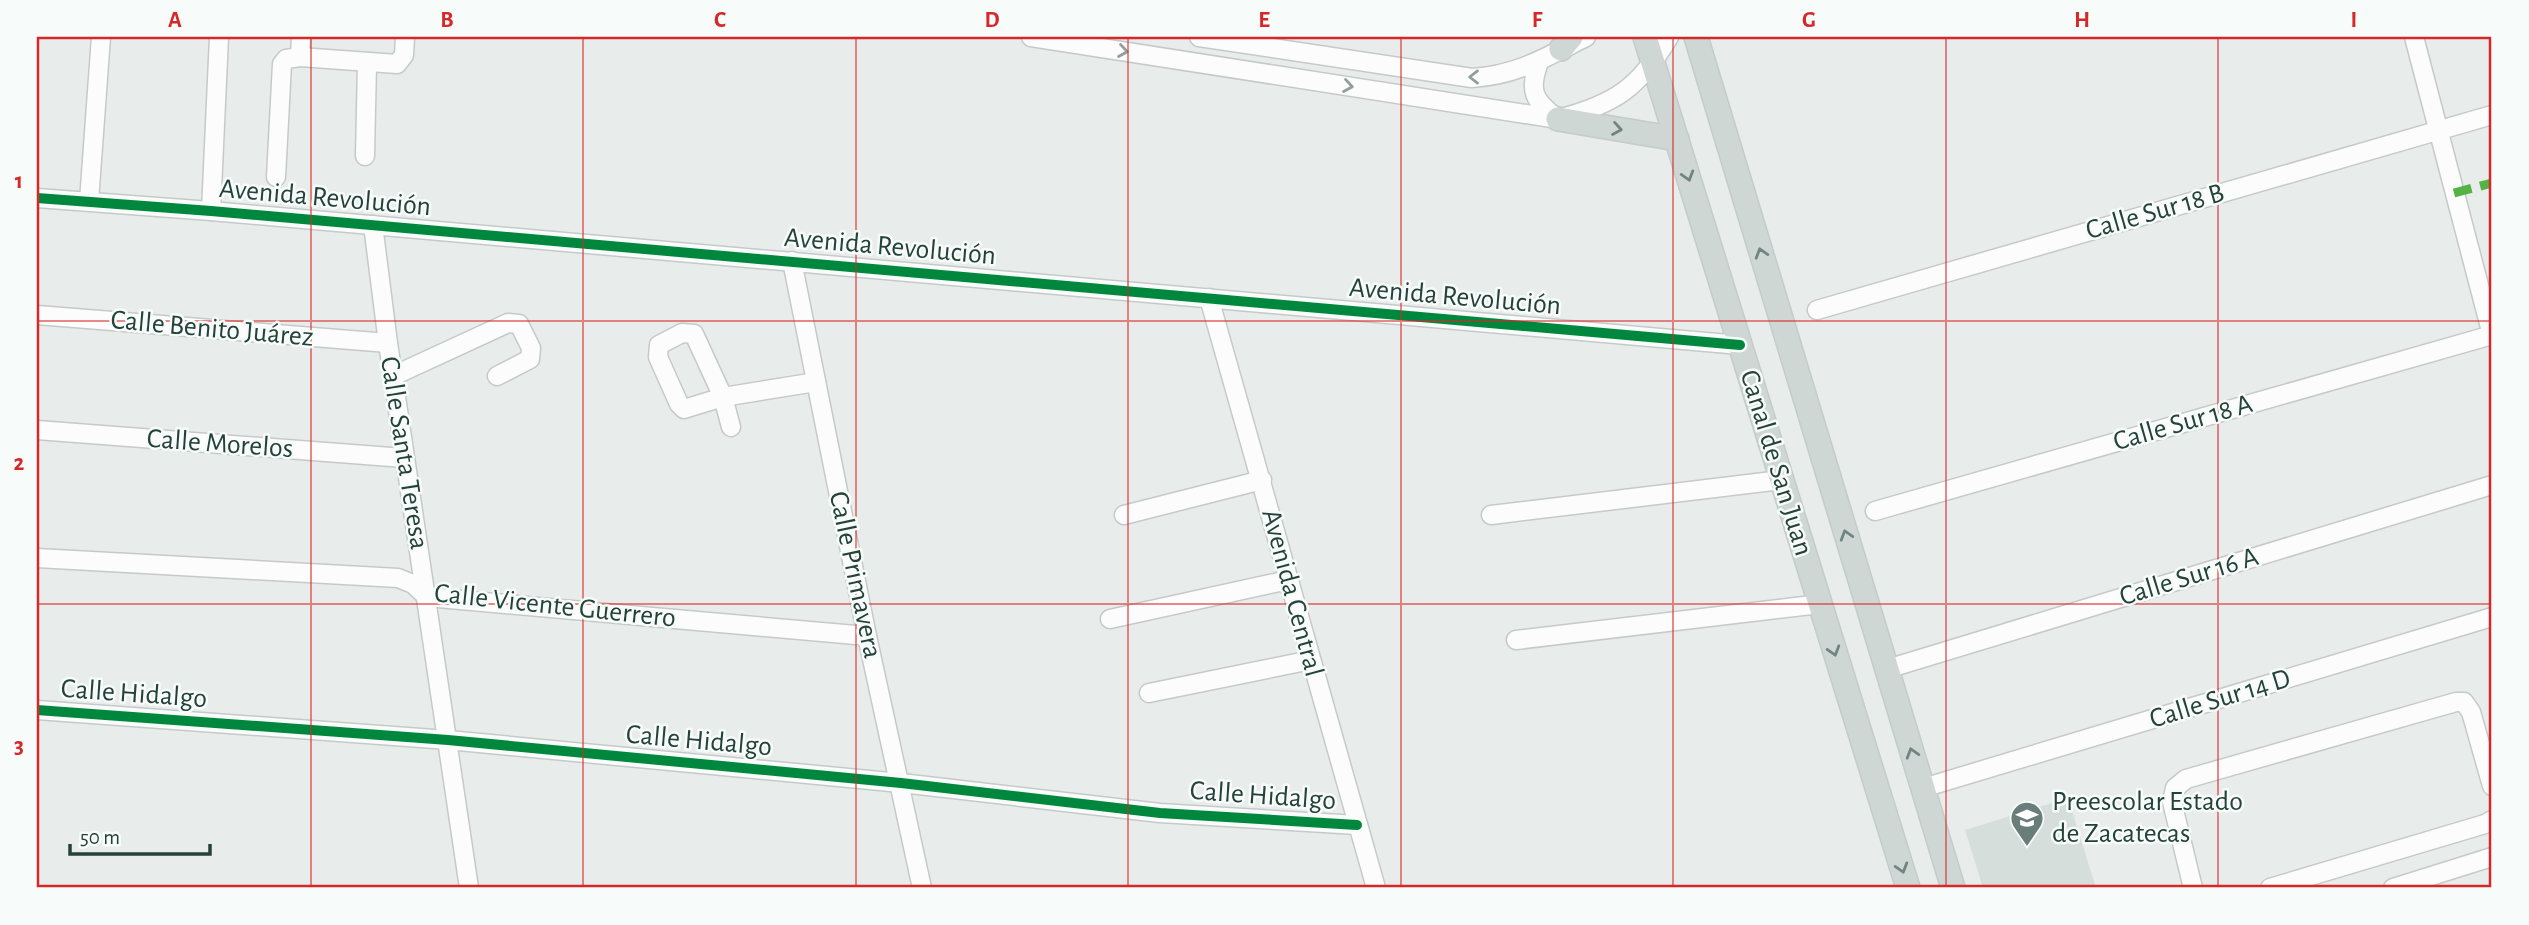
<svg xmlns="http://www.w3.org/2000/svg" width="2529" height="925" font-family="'Alegreya Sans',sans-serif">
<rect width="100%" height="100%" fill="#e8edeb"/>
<polygon fill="#d6dedb" points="2068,798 2096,888 1983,888 1965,830"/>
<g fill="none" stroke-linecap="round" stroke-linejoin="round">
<defs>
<g id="minor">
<path d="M 1031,37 L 1558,119 C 1615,104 1639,88 1669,37"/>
<path d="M 1199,37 L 1472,78 C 1518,75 1546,57 1586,37"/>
<polyline points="2414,37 2492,335"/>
<polyline points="300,57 301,37"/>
<path d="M 1539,62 C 1528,91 1534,101 1558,119"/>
<polyline points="365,156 367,63"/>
<polyline points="276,177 282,64 286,59 300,57 397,64 404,55 405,37"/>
<polyline points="37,198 211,211 1740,345"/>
<polyline points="89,201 101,37"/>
<polyline points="211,211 219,37"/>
<polyline points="373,225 388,343 469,888"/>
<polyline points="792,261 867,636 922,888"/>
<polyline points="1209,298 1376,888"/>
<polyline points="1817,310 2492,115"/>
<polyline points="37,315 388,343"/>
<polyline points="393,376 508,323 519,324 531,348 530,359 497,376"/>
<polyline points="731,427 723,397 694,334 682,333 659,345 658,357 679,404 684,409 723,397 816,382"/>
<polyline points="37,430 404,458"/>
<polyline points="1875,511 2492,335"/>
<polyline points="1124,515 1262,480"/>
<polyline points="1491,515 1781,480"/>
<polyline points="37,558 398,578 413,584 427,597 867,636"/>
<polyline points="1110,619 1288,580"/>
<polyline points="1516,640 1820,604"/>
<polyline points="1887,669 2492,485"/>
<polyline points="1149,693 1311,660"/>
<polyline points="37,710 448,740 901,783 1160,813 1357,825"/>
<polyline points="1923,788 2492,617"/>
<polyline points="2193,888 2172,802 2175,788 2186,779 2456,702 2464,702 2471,712 2492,786"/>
<polyline points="2270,888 2485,824 2492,820"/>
<polyline points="2393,888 2492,857"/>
</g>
<g id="major">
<polyline points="1645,37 1908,888"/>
<polyline points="1696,37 1953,888"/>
<polyline points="1561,49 1571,37"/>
<polyline points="1558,119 1677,139"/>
</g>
</defs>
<use href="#minor" stroke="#c5cac8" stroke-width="21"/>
<use href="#major" stroke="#c3ccc9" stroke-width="26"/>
<use href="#minor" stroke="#fcfcfc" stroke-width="18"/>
<use href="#major" stroke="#cfd7d5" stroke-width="23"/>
<polyline stroke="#55b346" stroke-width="9" stroke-dasharray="18 9" stroke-linecap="butt" points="2454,193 2492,183"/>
<defs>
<g id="cycleway">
<polyline points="37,198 211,211 1740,345"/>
<polyline points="37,710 448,740 901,783 1160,813 1357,825"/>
</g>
</defs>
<use href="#cycleway" stroke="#f7fbf9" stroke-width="15"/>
<use href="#cycleway" stroke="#00873e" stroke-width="10"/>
</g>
<defs><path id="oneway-chevron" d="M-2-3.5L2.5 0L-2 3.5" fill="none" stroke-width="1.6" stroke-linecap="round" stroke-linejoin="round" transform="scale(1.75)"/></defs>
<g stroke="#909f9b">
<use href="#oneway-chevron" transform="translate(1123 51) rotate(9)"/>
<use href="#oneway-chevron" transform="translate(1474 77) rotate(-180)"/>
<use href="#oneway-chevron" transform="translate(1348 86) rotate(9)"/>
</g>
<g stroke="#718580">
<use href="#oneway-chevron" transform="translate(1617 129) rotate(10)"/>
<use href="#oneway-chevron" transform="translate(1688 176) rotate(73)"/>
<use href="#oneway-chevron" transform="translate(1761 253) rotate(-107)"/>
<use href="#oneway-chevron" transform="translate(1846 535) rotate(-107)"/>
<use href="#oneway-chevron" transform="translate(1834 651) rotate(73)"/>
<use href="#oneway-chevron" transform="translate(1912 753) rotate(-107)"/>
<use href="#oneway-chevron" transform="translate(1902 868) rotate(73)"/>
</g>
<path fill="none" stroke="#d62828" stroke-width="2" stroke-opacity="0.55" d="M 311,37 L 311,888M 583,37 L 583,888M 856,37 L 856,888M 1128,37 L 1128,888M 1401,37 L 1401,888M 1673,37 L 1673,888M 1946,37 L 1946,888M 2218,37 L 2218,888M 37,321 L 2492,321M 37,604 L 2492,604"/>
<defs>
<symbol id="school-pin" viewBox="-11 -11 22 30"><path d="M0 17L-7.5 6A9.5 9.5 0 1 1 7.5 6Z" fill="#697e78" stroke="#f7fbf9"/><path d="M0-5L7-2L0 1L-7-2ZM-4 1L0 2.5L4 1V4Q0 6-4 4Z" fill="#fff"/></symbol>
</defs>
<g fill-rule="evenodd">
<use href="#school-pin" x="2008" y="799" width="38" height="52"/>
</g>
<g text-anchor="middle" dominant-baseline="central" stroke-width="5" stroke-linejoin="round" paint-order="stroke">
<g font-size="28" fill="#24423a" stroke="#f7fbf9">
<text transform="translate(325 198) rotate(5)">Avenida Revolución</text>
<text transform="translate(2155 212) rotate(-16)">Calle Sur 18 B</text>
<text transform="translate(890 247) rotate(5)">Avenida Revolución</text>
<text transform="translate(1455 297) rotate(5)">Avenida Revolución</text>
<text transform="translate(212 329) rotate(5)">Calle Benito Juárez</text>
<text transform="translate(2183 423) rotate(-16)">Calle Sur 18 A</text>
<text transform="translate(220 444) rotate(4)">Calle Morelos</text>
<text transform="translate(404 453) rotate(81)">Calle Santa Teresa</text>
<text transform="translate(1776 463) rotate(73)">Canal de San Juan</text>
<text transform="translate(855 575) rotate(78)">Calle Primavera</text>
<text transform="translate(2189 577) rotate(-17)">Calle Sur 16 A</text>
<text transform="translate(1292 593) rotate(75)">Avenida Central</text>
<text transform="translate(555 606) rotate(6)">Calle Vicente Guerrero</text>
<text transform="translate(134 694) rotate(4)">Calle Hidalgo</text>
<text transform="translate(2220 699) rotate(-17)">Calle Sur 14 D</text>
<text transform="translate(699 741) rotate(5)">Calle Hidalgo</text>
<text transform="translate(1263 796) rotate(4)">Calle Hidalgo</text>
</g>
<g font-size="28" fill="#24423a" stroke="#f7fbf9" text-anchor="start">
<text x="2052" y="802">Preescolar Estado<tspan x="2052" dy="32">de Zacatecas</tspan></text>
</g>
</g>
<rect width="2529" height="925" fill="none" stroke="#f7fbf9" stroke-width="77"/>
<path d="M70 844v10h140v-10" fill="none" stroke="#24423a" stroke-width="3.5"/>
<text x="80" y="844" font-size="21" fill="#24423a" stroke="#f7fbf9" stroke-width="5" paint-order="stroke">50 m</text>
<rect x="38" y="38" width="2452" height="848" fill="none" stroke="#d62828" stroke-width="2.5"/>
<g font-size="23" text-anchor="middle" font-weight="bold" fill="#d62828">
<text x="175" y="27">A</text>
<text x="447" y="27">B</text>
<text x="720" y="27">C</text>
<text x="992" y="27">D</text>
<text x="1264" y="27">E</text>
<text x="1537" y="27">F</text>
<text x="1809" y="27">G</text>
<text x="2082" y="27">H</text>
<text x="2354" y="27">I</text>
<text x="19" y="188">1</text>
<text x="19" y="470">2</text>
<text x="19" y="753">3</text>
</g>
</svg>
